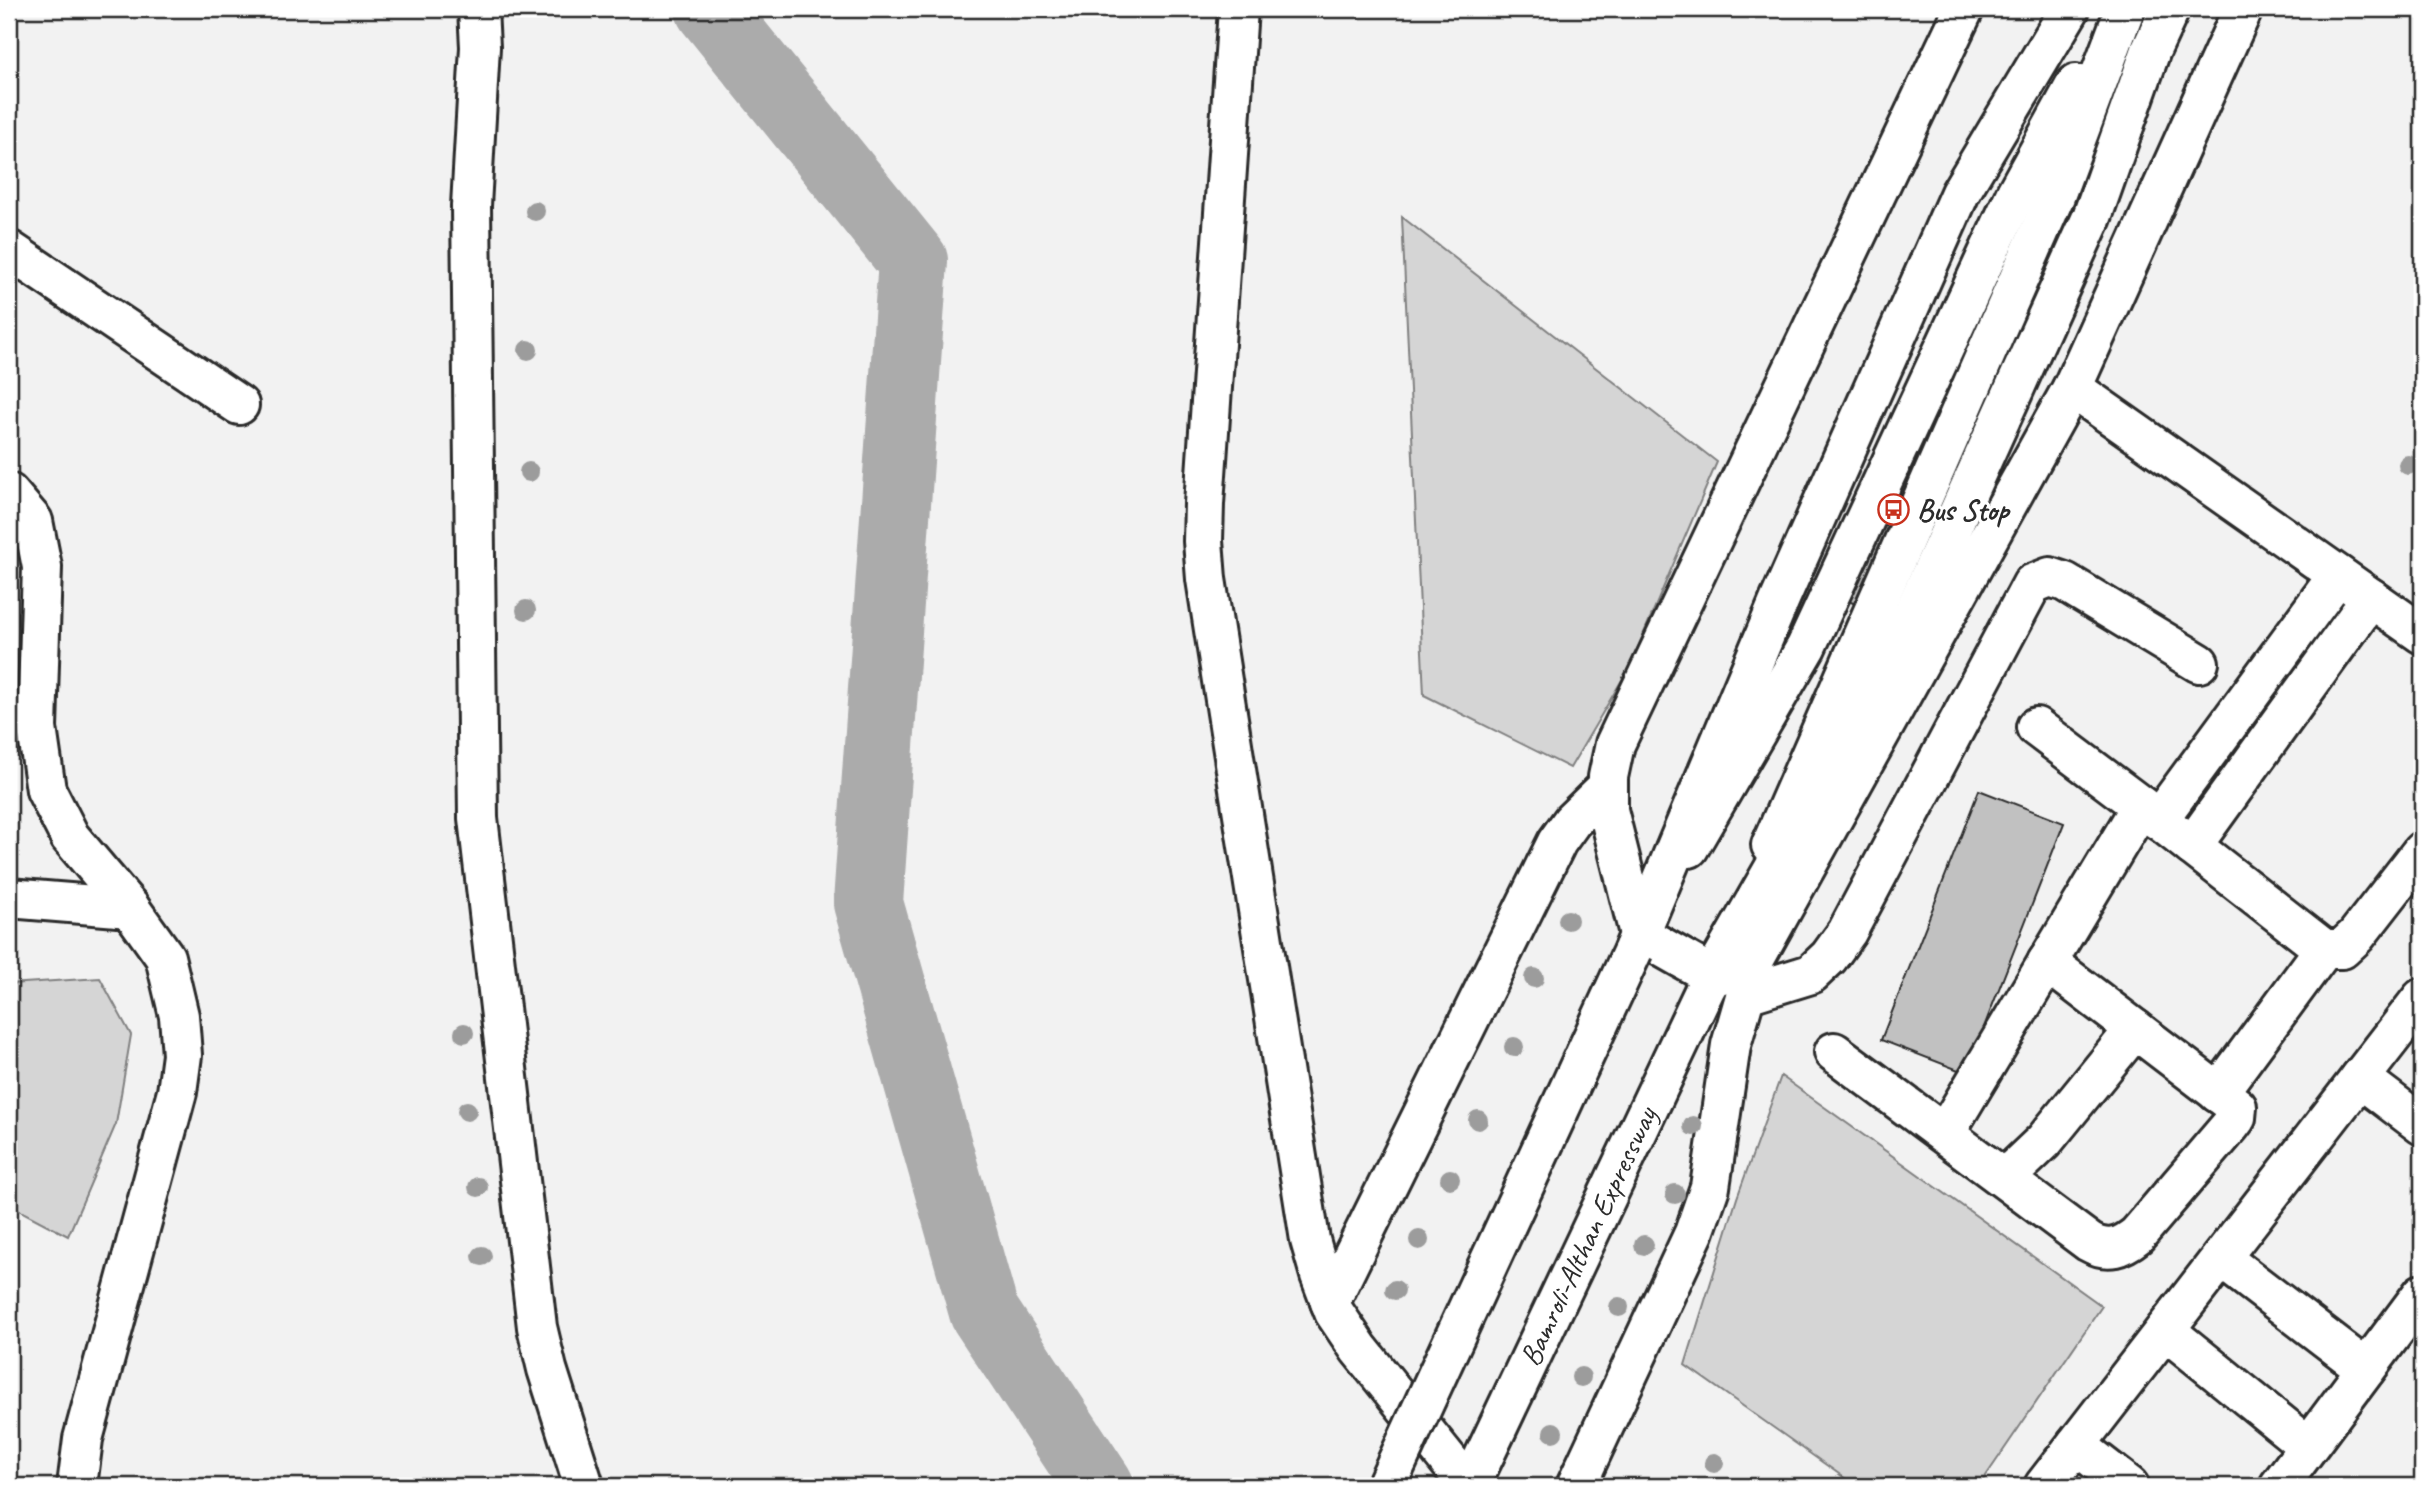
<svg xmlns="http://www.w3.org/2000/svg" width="2431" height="1495" font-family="Caveat,sans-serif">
<rect width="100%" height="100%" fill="#f2f2f2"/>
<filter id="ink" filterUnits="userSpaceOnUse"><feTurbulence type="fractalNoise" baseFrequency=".0143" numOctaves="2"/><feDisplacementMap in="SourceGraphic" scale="14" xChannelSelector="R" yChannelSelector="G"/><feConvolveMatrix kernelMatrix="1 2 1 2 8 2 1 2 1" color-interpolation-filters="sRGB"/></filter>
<g filter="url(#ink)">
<g fill="#d5d5d5" stroke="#808080" stroke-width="2">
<polygon points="1402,217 1717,462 1629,668 1570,768 1424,695"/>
<polygon points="100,978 131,1035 116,1124 68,1236 9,1205 9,984"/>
<polygon points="1781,1076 2102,1306 1979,1486 1856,1486 1685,1365 1737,1198"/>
</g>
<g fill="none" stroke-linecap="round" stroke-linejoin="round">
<polyline stroke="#ababab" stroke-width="70" points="710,9 913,261 868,903 984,1312 1099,1486"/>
</g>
<g fill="#c1c1c1" stroke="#2b2b2b" stroke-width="2">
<polygon points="1925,412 1949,422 1865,608 1841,598"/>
<polygon points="1979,790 2064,823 1966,1073 1881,1040"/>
</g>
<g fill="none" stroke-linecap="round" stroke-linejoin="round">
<defs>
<g id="street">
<polyline points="9,250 239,405"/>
<polyline points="2072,388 2422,634"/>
<polyline points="2141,806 2324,949 2218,1093"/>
<polyline points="2158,820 2338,575"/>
<polyline points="2192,846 2371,598"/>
<polyline points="9,898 130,908"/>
<polyline points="2324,949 2342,949 2356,936 2422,851"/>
<polyline points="1746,994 1811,974 1829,957 1847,932 2032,584 2050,577 2065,582 2199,663"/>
<path d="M 1834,1052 L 2089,1242 C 2108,1253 2122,1247 2137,1235 L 2230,1126 L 2236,1118 L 2237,1107 L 2047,962"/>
<polyline points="2360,1078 2422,1125"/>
<polyline points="1945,1133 2141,806 2036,727"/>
<polyline points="2005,1178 2044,1141 2135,1029"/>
<polyline points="2221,1258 2366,1369"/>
<polyline points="1330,1302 1557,842 1572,821 1608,786"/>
<polyline points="2165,1330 2308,1446"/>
<polyline points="2076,1445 2129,1486"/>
<polyline points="1576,1486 1694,1233 1710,1187 1731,1045 1753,969"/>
<polyline points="2044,1486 2422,998"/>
<polyline points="2279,1486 2422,1294"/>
</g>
<g id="secondary">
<polyline points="478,9 480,47 471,206 478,818 537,1327 547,1369 584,1486"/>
<polyline points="1238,9 1204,504 1203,541 1206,579 1310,1240 1320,1275 1334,1312 1359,1349 1469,1486"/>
<polyline points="1964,9 1615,744 1608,777 1608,810 1639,934 1713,976 1742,970 1756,957 2072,388 2243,9"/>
<polyline points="9,493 33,521 42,567 37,728 46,790 70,837 130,908 165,957 179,1016 182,1055 177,1092 83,1439 77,1486"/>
<polyline points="1771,845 2055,196 2125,9"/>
<polyline points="1689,848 1806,647 2016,193 2076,84"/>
</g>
<g id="primary">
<polyline points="1633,950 1780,599 1960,193 2070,9"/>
<path id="s1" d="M 1470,1486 L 1706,987 L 1887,671 L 2092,217 L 2151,50 L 2170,9"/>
</g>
</defs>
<use href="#street" stroke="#2b2b2b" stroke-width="44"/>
<use href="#secondary" stroke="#2b2b2b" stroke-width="44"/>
<use href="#primary" stroke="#2b2b2b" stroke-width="44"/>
<use href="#street" stroke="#fff" stroke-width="38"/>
<use href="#secondary" stroke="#fff" stroke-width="38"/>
<use href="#primary" stroke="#fff" stroke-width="38"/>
<defs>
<polyline id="primary-bridge" points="1386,1486 1633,950"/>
</defs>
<use href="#primary-bridge" stroke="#2b2b2b" stroke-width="44" stroke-linecap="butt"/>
<use href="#primary-bridge" stroke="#fff" stroke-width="38"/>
</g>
<g fill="#9c9c9c">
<circle cx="535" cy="211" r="10"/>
<circle cx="528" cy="350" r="10"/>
<circle cx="2408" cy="465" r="10"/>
<circle cx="529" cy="472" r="10"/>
<circle cx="526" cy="610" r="10"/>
<circle cx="1568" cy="920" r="10"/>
<circle cx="1534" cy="978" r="10"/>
<circle cx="464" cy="1033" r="10"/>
<circle cx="1514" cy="1047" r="10"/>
<circle cx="467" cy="1111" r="10"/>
<circle cx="1478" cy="1120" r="10"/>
<circle cx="1693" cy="1126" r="10"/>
<circle cx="1450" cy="1179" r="10"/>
<circle cx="478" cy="1187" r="10"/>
<circle cx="1675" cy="1194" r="10"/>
<circle cx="1419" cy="1240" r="10"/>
<circle cx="1644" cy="1245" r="10"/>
<circle cx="482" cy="1256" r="10"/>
<circle cx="1395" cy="1290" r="10"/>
<circle cx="1619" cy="1307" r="10"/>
<circle cx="1581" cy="1377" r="10"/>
<circle cx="1553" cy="1432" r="10"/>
<circle cx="1714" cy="1463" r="10"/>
</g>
</g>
<defs>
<symbol id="bus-ring" viewBox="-11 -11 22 22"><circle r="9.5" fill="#fff" stroke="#c8321e" stroke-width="1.5"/><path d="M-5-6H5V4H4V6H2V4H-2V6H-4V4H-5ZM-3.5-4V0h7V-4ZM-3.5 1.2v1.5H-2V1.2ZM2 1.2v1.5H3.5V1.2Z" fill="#c8321e"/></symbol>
</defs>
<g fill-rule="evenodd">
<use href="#bus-ring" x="1876" y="492" width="35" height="35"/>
</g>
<g text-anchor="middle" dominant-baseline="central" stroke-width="6" stroke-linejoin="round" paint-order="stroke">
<g font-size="30" font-weight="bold" fill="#2b2b2b" stroke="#fff" text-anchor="start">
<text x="1917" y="510">Bus Stop</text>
</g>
<g font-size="30" fill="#2b2b2b" stroke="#fff">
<text stroke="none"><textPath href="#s1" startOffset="276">Bamroli-Althan Expressway</textPath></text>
</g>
</g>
<rect width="2431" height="1495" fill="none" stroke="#fff" stroke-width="35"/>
<rect x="18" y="18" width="2396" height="1460" fill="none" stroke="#2b2b2b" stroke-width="2.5" filter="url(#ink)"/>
</svg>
